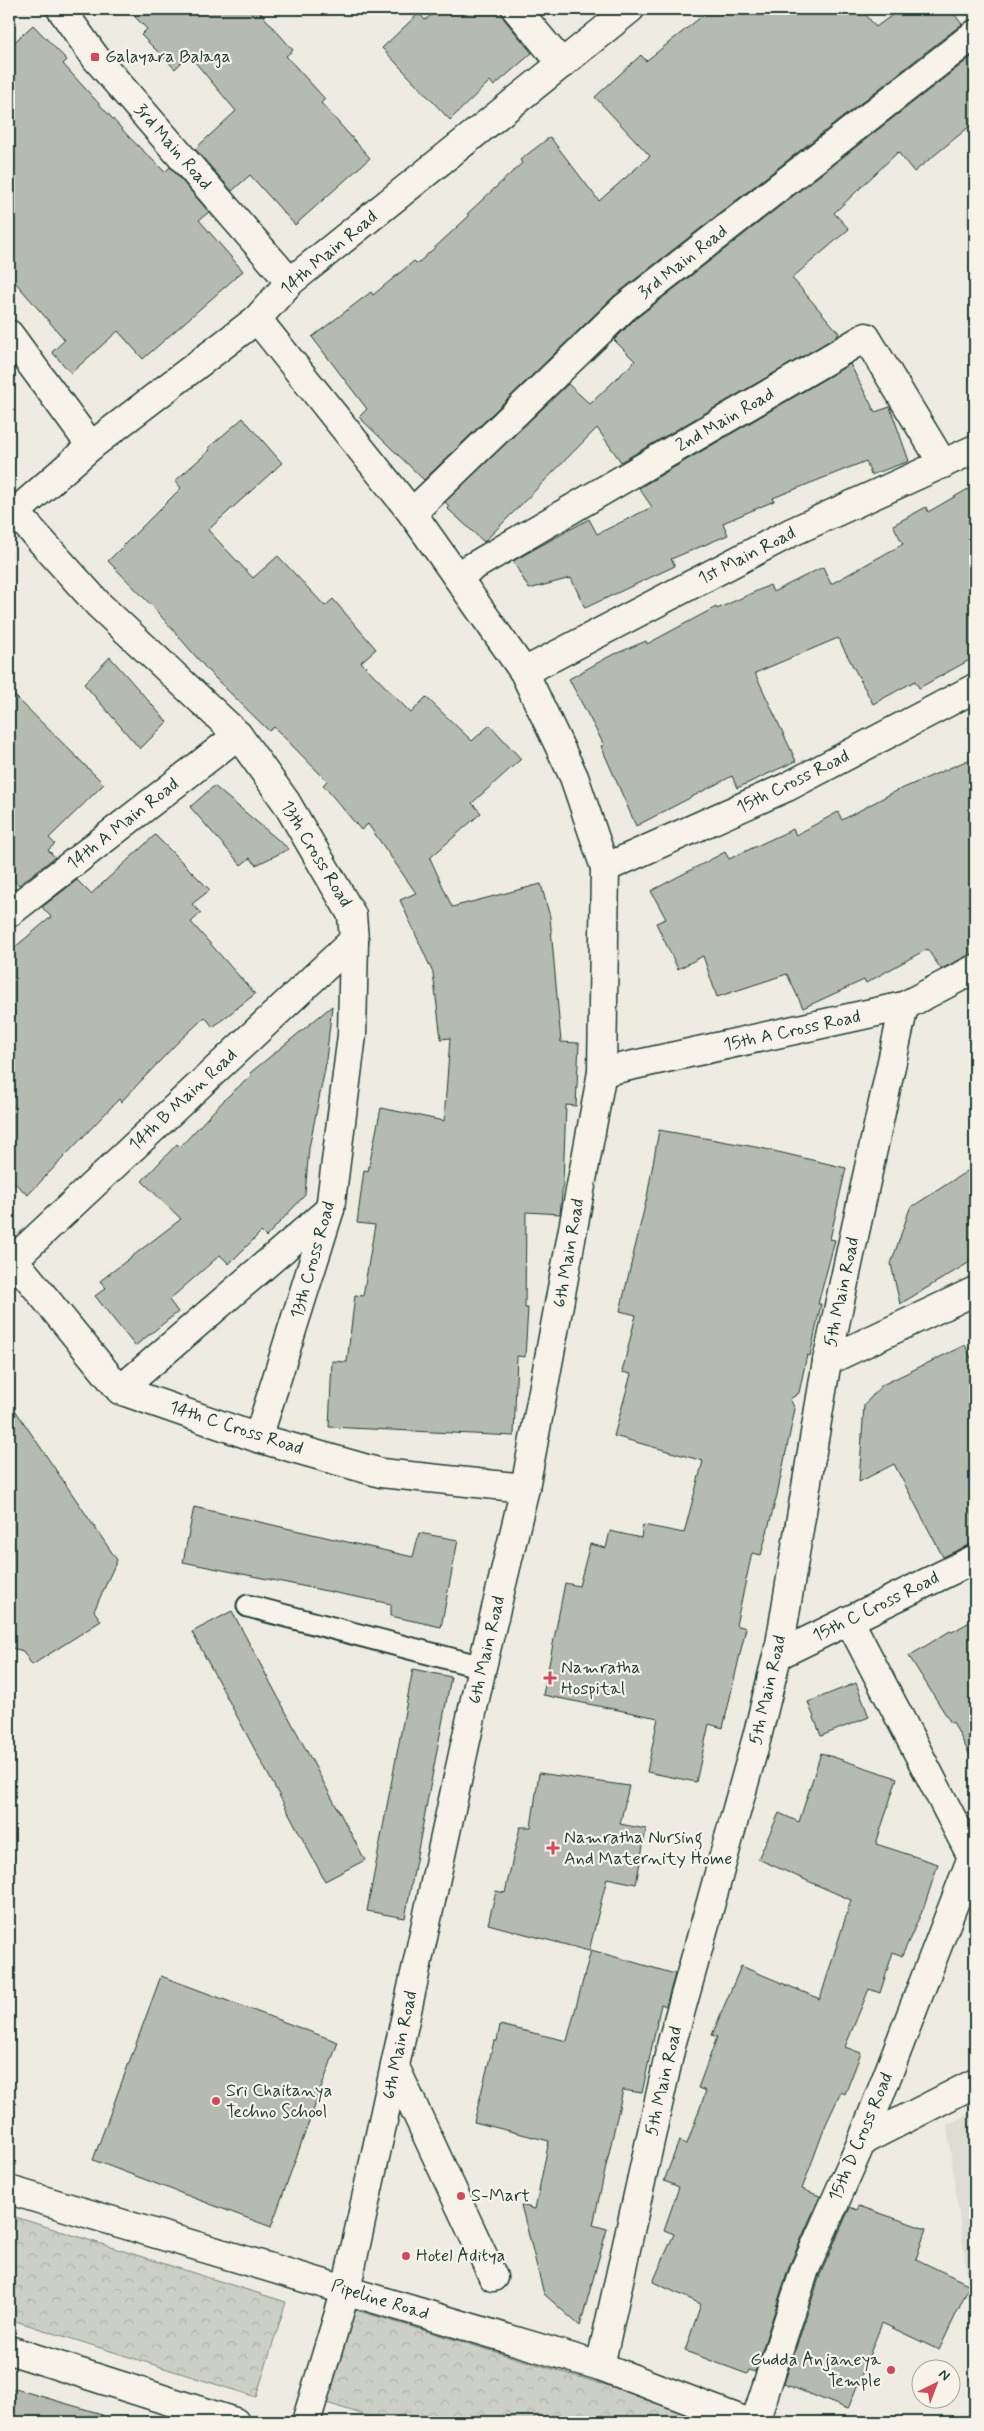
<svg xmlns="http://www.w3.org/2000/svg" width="984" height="2431" font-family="Mynerve,sans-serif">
<defs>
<pattern id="park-crowns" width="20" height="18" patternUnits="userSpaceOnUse" patternTransform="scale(1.25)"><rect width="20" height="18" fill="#cccfc4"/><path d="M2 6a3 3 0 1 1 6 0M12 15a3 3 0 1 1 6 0" fill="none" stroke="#afb3a9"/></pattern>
</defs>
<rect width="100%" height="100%" fill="#eeece1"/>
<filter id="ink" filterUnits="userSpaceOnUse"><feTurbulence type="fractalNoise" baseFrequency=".02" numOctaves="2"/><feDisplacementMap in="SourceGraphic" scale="10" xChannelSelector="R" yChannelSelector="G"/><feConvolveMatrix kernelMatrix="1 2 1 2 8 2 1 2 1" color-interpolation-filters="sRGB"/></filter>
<g filter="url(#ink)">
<polygon fill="#ddddd2" points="975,2110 975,2337 947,2125"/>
<g fill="url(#park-crowns)" stroke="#76867c">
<polygon points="9,2215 286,2302 256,2397 9,2319"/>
<polygon points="349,2308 729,2422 387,2422 320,2401"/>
</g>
<g fill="#b5bbb0" stroke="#1f3d34">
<polygon points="127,9 257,9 293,50 286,56 325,99 321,103 370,158 295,225 250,175 232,191 195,149 236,111 189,55 175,69 141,35 147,29"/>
<polygon points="439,9 500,9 504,19 532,53 494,86 490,81 450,120 382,48 419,13 425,20"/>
<polygon points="711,9 861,9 876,27 900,9 950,9 962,24 614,296 424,480 359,417 367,409 312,337 371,292 373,295 414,261 417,264 469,216 467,214 522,163 520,160 550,137 599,201 650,156 595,97 641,55 646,61"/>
<polygon points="33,25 67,60 63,64 130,138 165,172 170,167 209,212 199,220 243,271 143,359 118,331 71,373 52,352 65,340 9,275 9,47"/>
<polygon points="975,54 975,122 914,172 898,152 834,213 849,229 792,278 839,333 836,337 621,462 597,428 484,542 447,508 449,506 445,502 568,384 590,404 635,361 614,340 634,320"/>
<polygon points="850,364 875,412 890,407 909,461 871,475 866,461 773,498 774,501 723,523 728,535 671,559 675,566 585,608 571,578 529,589 513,561 589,519 597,534 652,507 639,488"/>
<polygon points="243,418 282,463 208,530 253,578 278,556 325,606 333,599 376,649 361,662 411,713 426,697 472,741 490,725 521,759 472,803 481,813 430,858 452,907 541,884 550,917 561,1042 579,1043 576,1106 566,1105 563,1183 560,1214 526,1212 525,1308 528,1308 525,1357 517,1356 514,1436 329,1427 332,1361 347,1362 355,1295 363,1296 375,1225 357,1223 364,1170 368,1171 381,1108 444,1121 450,1038 441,1039 433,973 400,900 416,893 368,824 361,830 323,785 327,781 274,727 269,731 211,674 153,607 108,561 181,488 175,481 210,450 208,448"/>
<polygon points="975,485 975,657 919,688 915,681 873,704 838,638 755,673 796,761 737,788 732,776 636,826 601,746 604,745 569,679 608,657 646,641 647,644 716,607 717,609 770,585 773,592 823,567 831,584 903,544 893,525 926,507 928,512"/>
<polygon points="110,657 167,722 140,749 84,684"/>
<polygon points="9,690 104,784 49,838 55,844 48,850 55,857 19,885 9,875"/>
<polygon points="975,757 975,952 941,969 927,949 866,983 864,980 803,1008 787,974 717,997 703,956 678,969 656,923 666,919 651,891 725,852 729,859 793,829 796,835 838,812 842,820 892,793"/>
<polygon points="214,786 289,849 256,865 250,858 241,865 190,807"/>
<polygon points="155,835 210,890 192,904 201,913 191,922 255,994 213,1027 205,1017 177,1043 121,1102 119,1099 28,1195 9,1178 9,952 51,917 42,907 77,880 91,894"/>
<polygon points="332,1006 325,1069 309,1148 305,1195 266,1237 261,1232 229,1264 220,1255 169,1300 178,1312 135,1346 95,1296 106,1288 100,1281 181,1219 142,1181 177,1144 180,1147 226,1098 252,1075 250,1073"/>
<polygon points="659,1130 761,1148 846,1168 830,1239 835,1240 818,1304 821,1304 810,1356 807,1355 799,1393 790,1399 795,1409 777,1495 761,1555 752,1553 736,1625 746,1628 723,1728 709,1724 696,1782 647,1772 658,1718 543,1695 565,1583 579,1586 590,1544 606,1548 610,1531 641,1538 643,1525 684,1533 703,1461 614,1436 631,1374 622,1372 636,1315 620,1311 647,1197"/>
<polygon points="975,1166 975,1259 900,1304 891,1264 910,1208"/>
<polygon points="965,1345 975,1366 975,1542 943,1557 894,1464 859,1482 864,1405 882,1385"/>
<polygon points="9,1401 117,1560 94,1611 101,1621 32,1665 23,1651 9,1647"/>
<polygon points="194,1507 413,1557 419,1533 458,1540 441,1627 391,1616 391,1604 183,1562"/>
<polygon points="232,1611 365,1860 325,1881 192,1632"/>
<polygon points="975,1619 975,1765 953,1722 951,1723 909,1656 950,1631 952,1632"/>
<polygon points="413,1669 451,1677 405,1918 367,1911"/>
<polygon points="856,1683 869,1717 821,1736 808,1702"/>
<polygon points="821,1753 897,1778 876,1844 938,1864 924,1907 902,1956 893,1952 880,1993 869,1989 845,2047 861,2053 845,2094 841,2092 826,2124 802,2189 820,2196 790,2264 755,2372 749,2370 747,2374 685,2351 701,2304 653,2282 674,2234 664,2230 679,2187 664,2181 679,2141 687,2144 706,2091 698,2088 717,2037 712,2035 741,1966 820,1999 851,1900 758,1859 779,1813 799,1822"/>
<polygon points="539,1773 629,1786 620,1824 646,1829 636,1884 607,1878 589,1951 488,1924 496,1891 505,1893 520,1827 531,1827"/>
<polygon points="591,1950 675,1974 666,2006 661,2004 642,2093 623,2090 593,2225 607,2229 580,2326 544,2294 521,2205 535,2209 549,2141 474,2122 494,2041 497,2041 500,2025 567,2041"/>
<polygon points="161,1976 338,2042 271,2227 93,2160"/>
<polygon points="859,2206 926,2229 916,2259 970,2285 939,2350 882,2323 848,2409 784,2384 820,2275 850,2207 857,2210"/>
<polygon points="9,2387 102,2414 101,2422 9,2422"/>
</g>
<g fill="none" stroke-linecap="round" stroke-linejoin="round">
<defs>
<polyline id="lane" points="248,1606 482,1667"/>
<g id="street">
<polyline points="516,9 562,64"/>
<polyline points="290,282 630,9"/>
<polyline points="9,334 91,446"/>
<polyline points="16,513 99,605 238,735 286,802 352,915 354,940 352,1035 330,1209 258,1438"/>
<polyline points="412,513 624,308 975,34"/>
<polyline points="457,576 866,337 943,464"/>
<polyline points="524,672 792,532 975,449"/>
<polyline points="9,913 238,735"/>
<polyline points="602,1072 904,1006 975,969"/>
<polyline points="9,1254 120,1390 258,1438 381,1473 525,1488"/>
<polyline points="13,1260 354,940"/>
<polyline points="827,1361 975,1291"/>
<polyline points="120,1390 330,1209"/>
<polyline points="849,1620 972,1857"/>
<polyline points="778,1655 975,1559"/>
<polyline points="395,2067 493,2277"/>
<polyline points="862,2141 975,2083"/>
<polyline points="600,2366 672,2042 757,1737 780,1644 827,1361 904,1006"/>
<polyline points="755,2422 805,2269 862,2141 972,1857 975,1856"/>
</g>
<g id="secondary">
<polyline points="257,319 412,513 524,672 574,777 605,868 602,1072 525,1488 482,1667 346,2290 306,2422"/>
<polyline points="9,518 91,446 257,319 290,282 95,57 61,9"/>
<polyline points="605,868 787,787 975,688"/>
<polyline points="9,2190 600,2366 747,2422"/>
<polyline points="9,2350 235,2422"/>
</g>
</defs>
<use href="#lane" stroke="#1f3d34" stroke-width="25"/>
<use href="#street" stroke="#1f3d34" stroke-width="31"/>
<use href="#secondary" stroke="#1f3d34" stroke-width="31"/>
<use href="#lane" stroke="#f7f3e8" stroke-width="21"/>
<use href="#street" stroke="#f7f3e8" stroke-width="28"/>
<use href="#secondary" stroke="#f7f3e8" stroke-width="28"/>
</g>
</g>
<g fill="#d1495b" stroke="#f7f3e8" stroke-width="2">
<rect x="90" y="52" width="10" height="10" rx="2.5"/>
<path d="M547.5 1670.5h5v5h5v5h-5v5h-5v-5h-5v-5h5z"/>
<path d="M550.5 1840.5h5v5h5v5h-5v5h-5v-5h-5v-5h5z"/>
<circle cx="216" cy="2101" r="5"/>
<circle cx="461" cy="2196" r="5"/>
<circle cx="406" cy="2256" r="5"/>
<circle cx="891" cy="2370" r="5"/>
</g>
<g text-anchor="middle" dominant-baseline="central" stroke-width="4.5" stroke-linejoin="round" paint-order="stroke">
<g font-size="18" fill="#1f3d34" stroke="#f7f3e8" text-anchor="start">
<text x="105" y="57">Galayara Balaga</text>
<text x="561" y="1668">Namratha<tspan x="561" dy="21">Hospital</tspan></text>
<text x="564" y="1838">Namratha Nursing<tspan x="564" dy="21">And Maternity Home</tspan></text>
<text x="226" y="2091">Sri Chaitanya<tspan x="226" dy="21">Techno School</tspan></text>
<text x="471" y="2196">S-Mart</text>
<text x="416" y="2256">Hotel Aditya</text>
<text x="881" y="2360" text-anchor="end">Gudda Anjaneya<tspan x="881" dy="21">Temple</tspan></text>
</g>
<g font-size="18" fill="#1f3d34" stroke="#f7f3e8">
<text transform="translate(173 147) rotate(49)">3rd Main Road</text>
<text transform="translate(329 253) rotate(-40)">14th Main Road</text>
<text transform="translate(683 262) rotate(-38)">3rd Main Road</text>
<text transform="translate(725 420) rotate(-30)">2nd Main Road</text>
<text transform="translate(747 556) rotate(-27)">1st Main Road</text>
<text transform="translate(793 782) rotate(-26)">15th Cross Road</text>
<text transform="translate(123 824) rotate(-38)">14th A Main Road</text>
<text transform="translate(316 854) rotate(59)">13th Cross Road</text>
<text transform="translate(792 1031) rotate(-12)">15th A Cross Road</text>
<text transform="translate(183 1100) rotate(-43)">14th B Main Road</text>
<text transform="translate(569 1253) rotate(-80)">6th Main Road</text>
<text transform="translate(313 1260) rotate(-74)">13th Cross Road</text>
<text transform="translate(842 1292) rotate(-78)">5th Main Road</text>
<text transform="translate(236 1428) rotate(18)">14th C Cross Road</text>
<text transform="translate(876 1607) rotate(-26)">15th C Cross Road</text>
<text transform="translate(487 1650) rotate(-77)">6th Main Road</text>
<text transform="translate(768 1690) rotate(-77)">5th Main Road</text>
<text transform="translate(400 2045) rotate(-78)">6th Main Road</text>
<text transform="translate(664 2081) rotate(-77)">5th Main Road</text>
<text transform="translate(861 2137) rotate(-67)">15th D Cross Road</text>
<text transform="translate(380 2300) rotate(17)">Pipeline Road</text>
</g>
</g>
<rect width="984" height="2431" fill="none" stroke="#f7f3e8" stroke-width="30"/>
<rect x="15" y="15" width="954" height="2401" fill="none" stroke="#1f3d34" stroke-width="2" filter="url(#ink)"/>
<g transform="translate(936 2384) rotate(42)"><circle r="24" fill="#f7f3e8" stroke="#a1aaa0"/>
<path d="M0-4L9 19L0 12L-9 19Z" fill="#d1495b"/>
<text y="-8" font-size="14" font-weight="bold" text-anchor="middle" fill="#1f3d34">N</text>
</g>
</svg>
